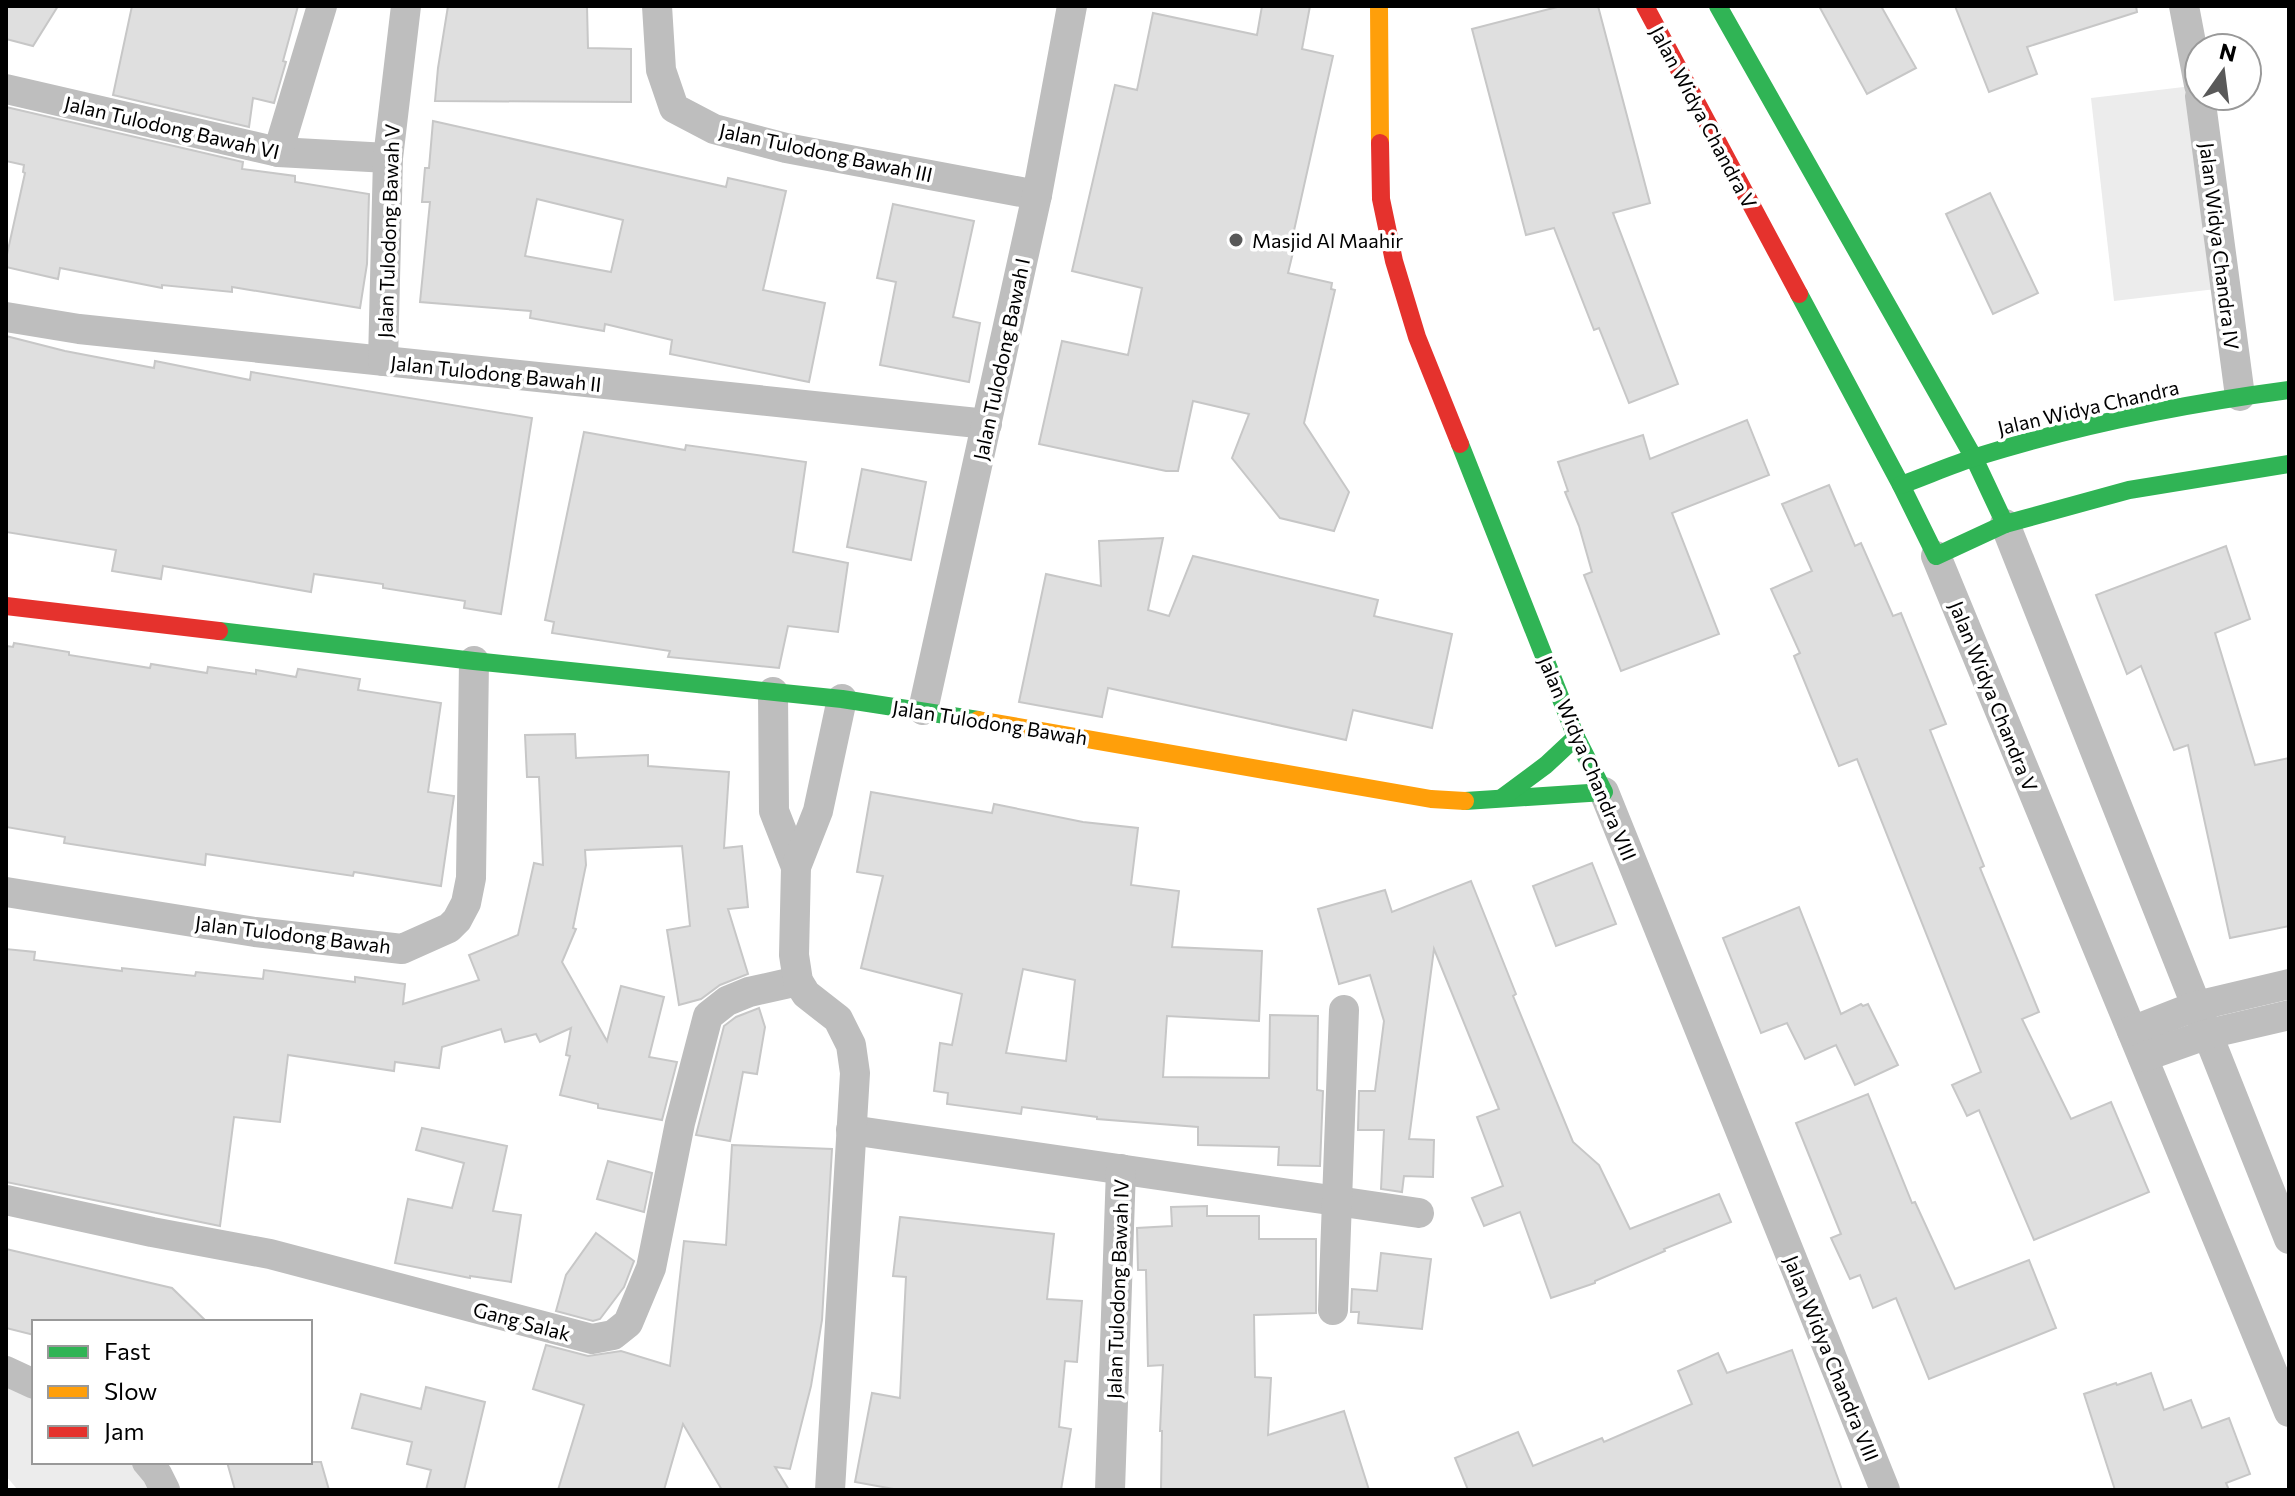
<svg xmlns="http://www.w3.org/2000/svg" width="2295" height="1496" font-family="Commissioner,sans-serif">
<rect width="100%" height="100%" fill="#fff"/>
<g fill="#ececec">
<polygon points="2192,86 2216,289 2114,301 2091,98"/>
<polygon points="6,1381 34,1396 34,1462 134,1462 155,1490 18,1490 6,1476"/>
</g>
<g fill="#dfdfdf" stroke="#c7c7c7" stroke-width="2" fill-rule="evenodd">
<polygon points="6,6 58,6 33,46 6,39"/>
<polygon points="132,6 298,6 283,61 286,62 274,103 253,98 249,127 113,95"/>
<polygon points="448,6 587,6 588,48 631,49 631,102 435,101 438,68"/>
<polygon points="1262,6 1310,6 1302,49 1333,56 1293,235 1297,236 1288,273 1332,283 1331,289 1335,290 1304,423 1349,492 1334,531 1280,518 1232,458 1249,414 1193,401 1178,471 1166,471 1039,444 1062,341 1128,355 1142,288 1072,271 1115,85 1137,90 1153,13 1257,35"/>
<polygon points="1561,6 1598,6 1650,203 1613,213 1678,384 1629,403 1599,328 1594,330 1554,228 1526,235 1472,29"/>
<polygon points="1819,6 1881,6 1916,68 1867,94"/>
<polygon points="1955,6 2136,6 2137,12 2027,47 2037,74 1989,92"/>
<polygon points="6,107 243,162 242,169 295,176 295,182 369,194 367,264 360,308 232,287 232,292 162,285 162,288 60,268 58,279 6,267 6,259 25,173 23,172 24,165 6,161"/>
<path d="M 433,121 L 726,187 L 728,178 L 786,191 L 763,290 L 825,303 L 809,382 L 670,354 L 672,340 L 605,324 L 604,331 L 530,318 L 531,311 L 420,302 L 430,202 L 422,202 L 425,168 L 429,168 ZM 537,199 L 623,220 L 611,272 L 525,256 Z"/>
<polygon points="1990,193 2038,293 1993,314 1946,214"/>
<polygon points="893,204 974,221 953,317 980,323 969,382 880,365 896,282 877,278"/>
<polygon points="6,336 65,351 154,368 155,361 250,380 251,372 532,418 501,614 464,608 465,601 383,588 383,584 314,574 311,592 163,566 161,579 112,571 116,550 6,532"/>
<polygon points="1747,420 1769,475 1672,513 1719,634 1621,671 1584,575 1592,572 1579,526 1565,492 1568,491 1558,462 1643,435 1650,459"/>
<polygon points="584,432 685,450 686,445 806,462 793,552 848,563 838,632 788,626 779,668 668,657 670,651 552,633 554,622 545,620"/>
<polygon points="862,469 926,482 911,560 847,547"/>
<polygon points="1829,485 1855,546 1861,543 1893,616 1901,613 1946,724 1930,730 1984,866 1980,868 2039,1012 2022,1019 2071,1119 2111,1102 2149,1192 2034,1240 1979,1110 1967,1116 1952,1085 1981,1072 1857,759 1839,766 1794,656 1800,653 1771,589 1812,571 1782,504"/>
<polygon points="1163,538 1148,610 1169,616 1193,556 1378,600 1374,616 1452,634 1432,728 1353,710 1346,740 1108,688 1102,717 1019,702 1046,574 1101,586 1099,541"/>
<polygon points="2226,546 2250,619 2215,633 2255,765 2289,758 2289,926 2230,938 2188,745 2174,750 2141,666 2127,674 2096,595"/>
<polygon points="14,643 69,652 69,655 150,668 151,664 207,673 208,667 256,674 256,670 296,677 298,669 360,679 358,690 441,703 428,792 454,796 441,886 354,872 353,876 206,854 205,865 64,843 65,837 6,827 6,646 13,647"/>
<polygon points="575,734 576,758 648,755 648,766 729,772 724,848 742,846 748,907 728,909 748,974 720,985 701,999 679,1005 667,930 690,926 682,846 585,850 586,865 573,928 576,929 562,962 607,1041 621,986 664,997 649,1057 677,1062 662,1120 598,1108 598,1104 560,1095 570,1056 566,1055 571,1028 540,1042 536,1034 505,1042 501,1029 442,1047 439,1068 395,1062 394,1071 288,1055 280,1122 234,1117 220,1226 6,1182 6,949 35,952 34,960 122,971 122,968 195,976 196,972 263,979 264,970 355,982 355,977 405,984 403,1004 479,980 469,955 518,935 534,863 543,865 539,777 527,777 525,735"/>
<path d="M 871,792 L 992,813 L 994,804 L 1083,822 L 1138,828 L 1131,885 L 1179,891 L 1172,947 L 1262,951 L 1259,1021 L 1167,1016 L 1163,1077 L 1269,1078 L 1270,1015 L 1318,1016 L 1317,1090 L 1323,1091 L 1320,1166 L 1278,1165 L 1279,1147 L 1198,1145 L 1198,1127 L 1097,1119 L 1097,1117 L 1022,1107 L 1021,1114 L 947,1104 L 948,1093 L 934,1091 L 940,1043 L 952,1045 L 962,994 L 861,968 L 883,876 L 857,872 ZM 1023,969 L 1075,980 L 1066,1061 L 1006,1053 Z"/>
<polygon points="1592,863 1616,924 1556,946 1533,886"/>
<polygon points="1471,881 1516,994 1513,996 1573,1142 1599,1165 1630,1229 1719,1194 1731,1222 1664,1249 1665,1251 1595,1281 1595,1283 1551,1298 1520,1212 1484,1226 1472,1198 1503,1186 1477,1117 1499,1109 1434,949 1409,1139 1434,1140 1433,1177 1404,1176 1402,1192 1381,1189 1384,1130 1358,1130 1359,1091 1375,1091 1384,1021 1370,975 1339,984 1318,909 1385,890 1392,912"/>
<polygon points="1799,907 1841,1014 1861,1004 1863,1006 1868,1004 1898,1065 1855,1085 1836,1045 1805,1059 1787,1023 1761,1033 1723,938"/>
<polygon points="759,1008 765,1027 757,1074 743,1072 730,1141 696,1135 724,1026 736,1017"/>
<polygon points="1868,1094 1912,1203 1915,1202 1955,1289 2029,1260 2056,1328 1929,1379 1896,1298 1873,1308 1860,1275 1850,1279 1831,1238 1841,1234 1796,1123"/>
<polygon points="422,1128 507,1146 493,1211 521,1215 511,1282 470,1276 470,1278 395,1263 408,1199 452,1208 464,1163 416,1150"/>
<polygon points="732,1145 832,1149 822,1320 811,1386 790,1469 775,1467 789,1490 722,1490 683,1424 664,1490 558,1490 584,1405 533,1389 546,1345 588,1356 621,1351 670,1366 684,1241 726,1245"/>
<polygon points="608,1161 652,1173 644,1212 597,1199"/>
<polygon points="1207,1206 1207,1216 1259,1216 1259,1239 1316,1239 1316,1313 1254,1315 1255,1377 1271,1378 1268,1435 1344,1411 1369,1490 1161,1490 1162,1431 1160,1431 1163,1365 1148,1366 1146,1270 1138,1270 1137,1228 1172,1226 1171,1207"/>
<polygon points="900,1217 1054,1234 1047,1299 1082,1301 1077,1362 1065,1361 1059,1427 1071,1429 1061,1490 899,1490 855,1482 872,1393 900,1398 906,1277 893,1276"/>
<polygon points="596,1233 634,1261 624,1287 600,1319 593,1321 556,1311 566,1275"/>
<polygon points="6,1249 172,1288 207,1322 34,1322 34,1335 6,1328"/>
<polygon points="1381,1253 1431,1259 1422,1329 1358,1323 1359,1312 1351,1312 1352,1289 1377,1291"/>
<polygon points="1792,1350 1842,1490 1468,1490 1455,1458 1518,1432 1533,1466 1602,1438 1604,1442 1692,1404 1678,1371 1718,1353 1727,1373"/>
<polygon points="2151,1373 2164,1410 2191,1400 2202,1428 2229,1418 2250,1474 2226,1483 2229,1490 2115,1490 2084,1394 2116,1383 2117,1385"/>
<polygon points="426,1387 485,1402 464,1490 426,1490 431,1470 407,1464 412,1442 352,1428 361,1394 421,1409"/>
<polygon points="227,1462 321,1462 329,1490 235,1490"/>
</g>
<g fill="none" stroke-linecap="round" stroke-linejoin="round">
<g stroke="#bebebe" stroke-width="30">
<polyline points="657,6 661,70 674,108 714,129 786,148 1037,195"/>
<polyline points="2184,6 2199,85"/>
<polyline points="6,89 278,152 388,158"/>
<polyline points="2200,96 2240,396"/>
<polyline points="278,152 322,6"/>
<polyline points="6,317 79,329 987,424"/>
<polyline points="383,361 388,158 406,6"/>
<polyline points="2005,524 2289,1239"/>
<polyline points="1936,556 2289,1412"/>
<polyline points="773,692 774,811 796,867"/>
<polyline points="923,710 1037,195 1072,6"/>
<polyline points="1604,792 1885,1490"/>
<polyline points="6,892 255,932 402,949 449,928 457,920 466,903 471,878 474,661"/>
<polyline points="2132,1031 2196,1006 2289,984"/>
<polyline points="2143,1057 2208,1034 2289,1015"/>
<polyline points="851,1130 1419,1213"/>
<polyline points="6,1200 152,1232 270,1254 592,1339 613,1335 628,1323 651,1268 680,1123 708,1016 727,1001 749,992 798,981"/>
<polyline points="1333,1310 1344,1010"/>
<polyline points="6,1371 34,1384"/>
<polyline points="147,1462 157,1474 165,1490"/>
<polyline points="830,1490 855,1073 851,1045 838,1019 806,994 798,981 794,955 796,867 818,811 842,699"/>
<polyline points="1110,1490 1121,1169"/>
</g>
<g stroke="#30b455" stroke-width="18">
<polyline points="1718,6 1974,458 2005,524"/>
<polyline points="1799,294 1901,485 1936,556 2005,524 2129,490 2289,464"/>
<polyline points="1460,444 1576,737 1604,792 1465,801"/>
<path d="M 1901,485 C 1926,476 1951,465 1976,457 C 2078,425 2183,404 2289,390"/>
<polyline points="219,631 474,661 842,699 978,720"/>
<polyline points="1503,797 1546,765 1576,737"/>
</g>
<g stroke="#ff9f0a" stroke-width="18">
<polyline points="1379,6 1380,143"/>
<polyline points="978,720 1431,799 1465,801"/>
</g>
<g stroke="#e5322d" stroke-width="18">
<polyline points="1645,6 1799,294"/>
<polyline points="1380,143 1381,199 1394,261 1417,337 1460,444"/>
<polyline points="6,606 219,631"/>
</g>
</g>
<circle fill="#595959" stroke="#fff" stroke-width="3" cx="1236" cy="240" r="8"/>
<g text-anchor="middle" dominant-baseline="central" stroke-width="7" stroke-linejoin="round" paint-order="stroke">
<g font-size="20" fill="#000" stroke="#fff">
<text transform="translate(1704 117) rotate(62)">Jalan Widya Chandra V</text>
<text transform="translate(172 127) rotate(13)">Jalan Tulodong Bawah VI</text>
<text transform="translate(826 152) rotate(12)">Jalan Tulodong Bawah III</text>
<text transform="translate(388 231) rotate(-88)">Jalan Tulodong Bawah V</text>
<text transform="translate(2220 246) rotate(83)">Jalan Widya Chandra IV</text>
<text transform="translate(1001 359) rotate(-78)">Jalan Tulodong Bawah I</text>
<text transform="translate(496 373) rotate(6)">Jalan Tulodong Bawah II</text>
<text transform="translate(2088 407) rotate(-13)">Jalan Widya Chandra</text>
<text transform="translate(1994 696) rotate(68)">Jalan Widya Chandra V</text>
<text transform="translate(990 722) rotate(9)">Jalan Tulodong Bawah</text>
<text transform="translate(1588 758) rotate(67)">Jalan Widya Chandra VIII</text>
<text transform="translate(293 934) rotate(7)">Jalan Tulodong Bawah</text>
<text transform="translate(1117 1289) rotate(-88)">Jalan Tulodong Bawah IV</text>
<text transform="translate(522 1321) rotate(15)">Gang Salak</text>
<text transform="translate(1832 1358) rotate(68)">Jalan Widya Chandra VIII</text>
</g>
<g font-size="20" fill="#000" stroke="#fff" text-anchor="start">
<text x="1252" y="240">Masjid Al Maahir</text>
</g>
</g>
<rect width="2295" height="1496" fill="none" stroke="#000000" stroke-width="16"/>
<rect x="32" y="1320" width="280" height="144" fill="#ffffff" stroke="#999999" stroke-width="2"/>
<rect x="48" y="1346" width="40" height="12" fill="#30b455" stroke="#999999" stroke-width="2"/>
<text x="104" y="1360" font-size="24" fill="#000000">Fast</text>
<rect x="48" y="1386" width="40" height="12" fill="#ff9f0a" stroke="#999999" stroke-width="2"/>
<text x="104" y="1400" font-size="24" fill="#000000">Slow</text>
<rect x="48" y="1426" width="40" height="12" fill="#e5322d" stroke="#999999" stroke-width="2"/>
<text x="104" y="1440" font-size="24" fill="#000000">Jam</text>
<g transform="translate(2223 72) rotate(14)"><circle r="38" fill="#ffffff" stroke="#999999" stroke-width="2"/>
<path d="M0-6L14 30L0 20L-14 30Z" fill="#595959"/>
<text y="-12" font-size="22" font-weight="bold" text-anchor="middle" fill="#000000">N</text>
</g>
</svg>
